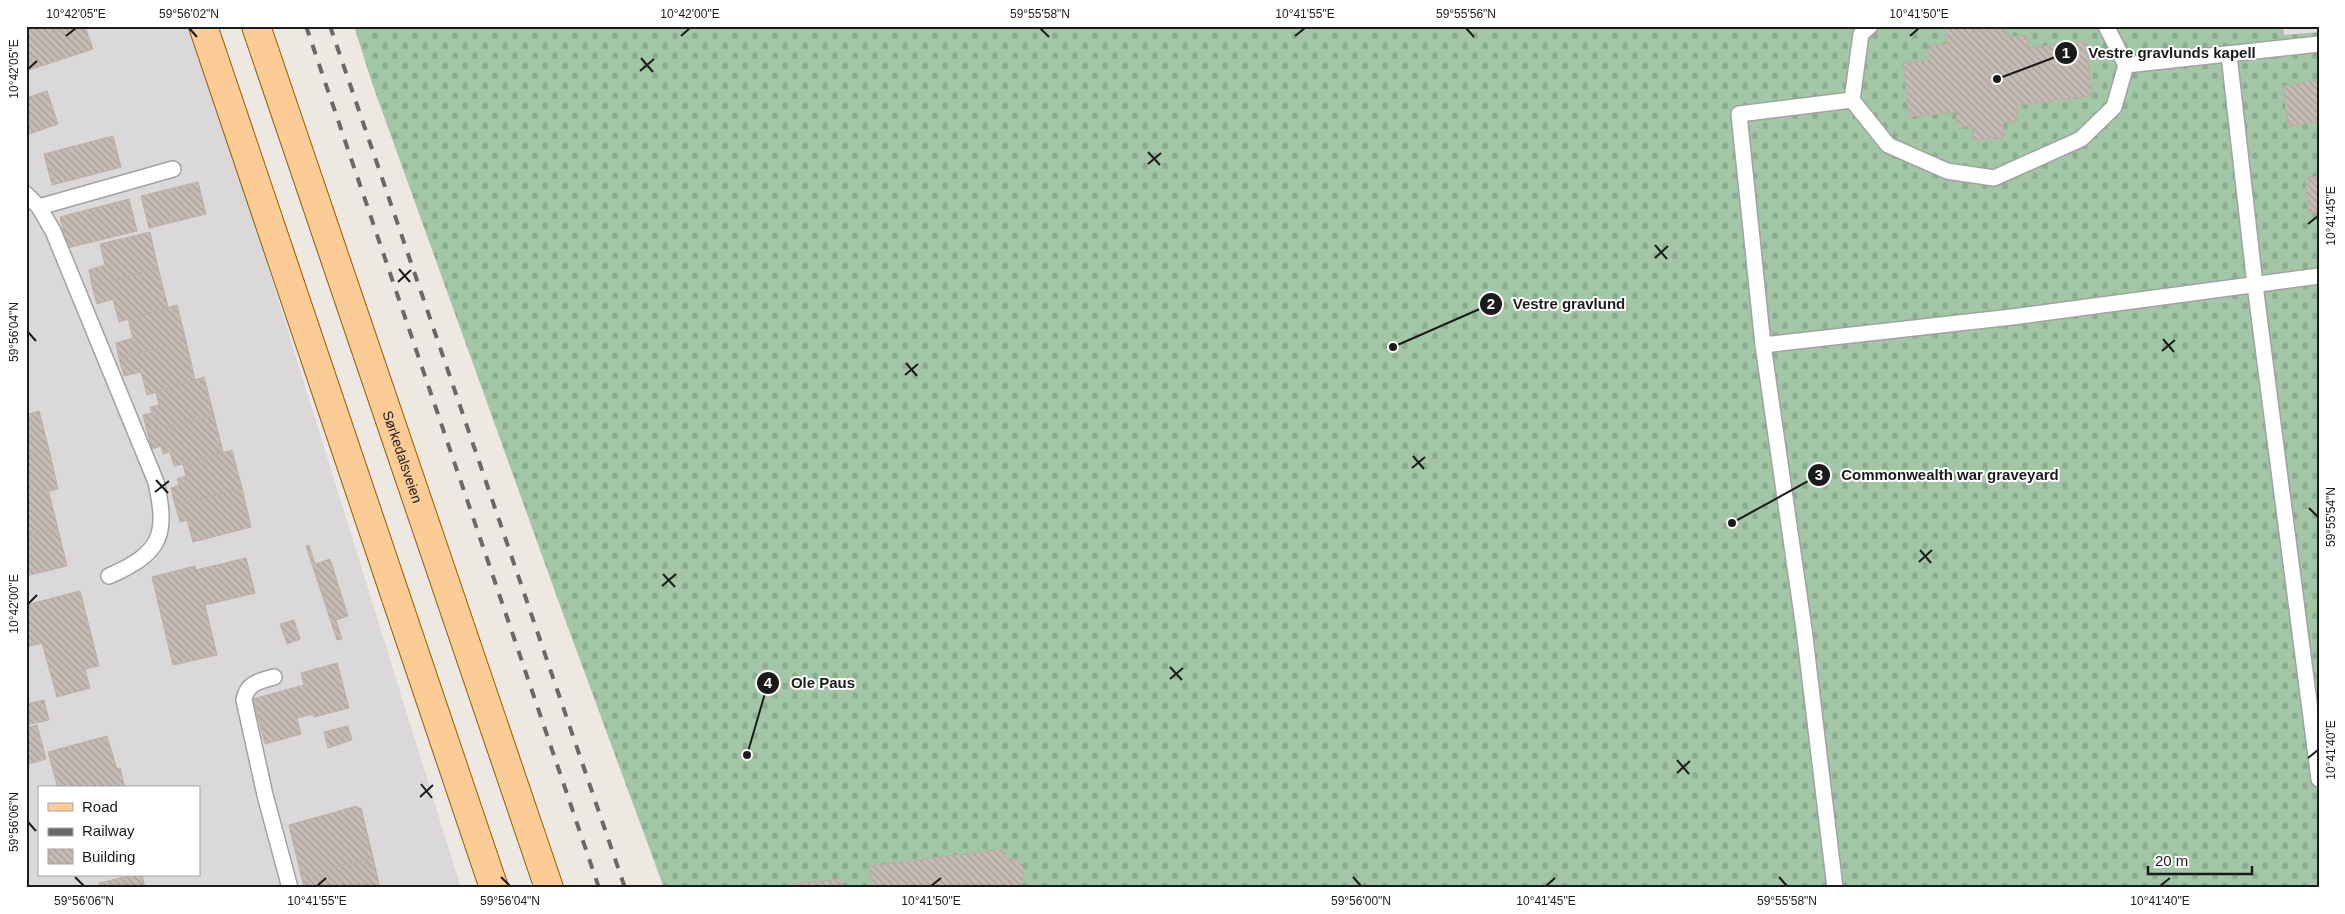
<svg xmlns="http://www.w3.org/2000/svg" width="2345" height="914" font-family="Arial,sans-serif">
<defs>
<pattern id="cemetery-stones" width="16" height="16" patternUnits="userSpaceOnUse" patternTransform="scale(1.25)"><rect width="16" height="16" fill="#a2c6a6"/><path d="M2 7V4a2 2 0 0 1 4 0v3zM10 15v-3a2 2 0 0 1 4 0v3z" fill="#8baa8e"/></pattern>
<pattern id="building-back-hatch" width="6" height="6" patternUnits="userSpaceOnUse" patternTransform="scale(1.25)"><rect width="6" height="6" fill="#c5bab4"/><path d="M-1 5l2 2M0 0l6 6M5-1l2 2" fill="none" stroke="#a99f9a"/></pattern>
</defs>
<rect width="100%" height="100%" fill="#ede8e1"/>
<path fill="#dad8d8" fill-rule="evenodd" d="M 26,26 L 190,26 L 237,167 L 461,888 L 26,888 ZM 39,788 L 199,788 L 199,875 L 39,875 Z"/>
<polygon fill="url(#cemetery-stones)" points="354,26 2319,26 2319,888 664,888 562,611 372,83"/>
<polygon fill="#dfdfdf" points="2283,26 2319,26 2319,32 2284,35"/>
<g fill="url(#building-back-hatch)" stroke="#bfaea3">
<polygon points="26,26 95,26 86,29 93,49 29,70 26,63"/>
<polygon points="1945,26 2006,26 2007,37 2026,35 2028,48 2086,41 2092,96 2016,105 2018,121 2003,123 2004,137 1974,140 1972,126 1958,128 1956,112 1909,117 1903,63 1930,60 1928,46 1947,44"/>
<polygon points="2317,80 2319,80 2319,122 2288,126 2283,86"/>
<polygon points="47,91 58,124 26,135 26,98"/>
<polygon points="113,136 121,167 52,185 44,154"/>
<polygon points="2319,176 2319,212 2309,214 2305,178"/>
<polygon points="198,182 206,214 149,228 141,196"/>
<polygon points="129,199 137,231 67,248 60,217"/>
<polygon points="150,232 158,268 92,286 89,270 105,265 100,244"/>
<polygon points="158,268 168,307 119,322 113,299 97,304 92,286"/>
<polygon points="177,305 186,341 119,359 116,343 133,338 128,319"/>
<polygon points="186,341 195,380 147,395 141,372 124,376 119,359"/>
<polygon points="204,377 214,416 147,431 143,415 152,413 150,407 159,405 156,392"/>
<polygon points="39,411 49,450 26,456 26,415"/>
<polygon points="214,416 223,452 203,457 203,460 174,466 170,452 163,454 161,446 152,449 147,431"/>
<polygon points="49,450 58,489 49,491 48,489 26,494 26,456"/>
<polygon points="232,450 242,488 175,505 171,488 179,485 177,479 186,476 183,464"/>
<polygon points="242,488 251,527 193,542 187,520 180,522 175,505"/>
<polygon points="48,489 58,529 26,536 26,494"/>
<polygon points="58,529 67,566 26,576 26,536"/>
<polygon points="309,545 315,564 330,559 348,616 336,620 342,639 337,640 306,546"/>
<polygon points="246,558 255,593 205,605 217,655 173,665 152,577 195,566 196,570"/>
<polygon points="80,591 99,666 85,669 90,688 57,697 42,643 26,647 26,605"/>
<polygon points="294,620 300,639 287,644 280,624"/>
<polygon points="337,663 349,708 314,717 313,714 297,718 301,734 265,744 253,699 304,685 301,673"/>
<polygon points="44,700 49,720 26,725 26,704"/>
<polygon points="37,725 46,759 26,765 26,728"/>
<polygon points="348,726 352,740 328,748 324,732"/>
<polygon points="107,736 117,769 120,768 125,788 58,788 48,752"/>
<polygon points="357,806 358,808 361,808 373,858 301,875 289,825"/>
<polygon points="1005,849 1005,858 1017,861 1023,868 1024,877 1019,888 872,888 869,866"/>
<polygon points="373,858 380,888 304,888 301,875"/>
<polygon points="133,875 142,875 145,888 100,888 99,883"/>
<polygon points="840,879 841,888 794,888 794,884"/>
</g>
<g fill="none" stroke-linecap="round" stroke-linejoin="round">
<defs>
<g id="service">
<polyline points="1870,26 1861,34 1852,100 1888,145 1947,171 1994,178 2081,139 2114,107 2126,65 2106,26"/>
<polyline points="2229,55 2255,285 2319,779"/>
<polyline points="2126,65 2319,44"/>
<path d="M 26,194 L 39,207 L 53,231 L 156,482 C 168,536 161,553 109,576"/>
<polyline points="39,207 173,169"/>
<polyline points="1763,345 2012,317 2319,276"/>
<path d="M 274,677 C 259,681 247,683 244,700 L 265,795 L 290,888"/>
<polyline points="1835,888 1804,629 1763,345 1739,114 1852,100"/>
</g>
<g id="primary">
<polyline points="203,26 494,888"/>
<path id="s1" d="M 256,26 L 549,888"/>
</g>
</defs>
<use href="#service" stroke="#a2a2a2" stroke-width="18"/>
<use href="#primary" stroke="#935c00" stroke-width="30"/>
<use href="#service" stroke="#fff" stroke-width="15"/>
<use href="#primary" stroke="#fccc97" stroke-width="28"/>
<g stroke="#696969" stroke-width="4" stroke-dasharray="10 10" stroke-linecap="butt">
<polyline points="306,26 599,888"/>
<polyline points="330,26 625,888"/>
</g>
</g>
<path fill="none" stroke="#1b1b1b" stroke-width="2" d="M 189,28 L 197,37M 1040,28 L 1049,37M 1466,28 L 1474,37M 66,36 L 76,28M 681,36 L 690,28M 1295,36 L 1305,28M 1910,36 L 1919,28M 641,58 L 653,72M 28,69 L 37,61M 640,71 L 654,59M 1148,152 L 1160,165M 1148,164 L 1161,153M 2308,224 L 2318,216M 1655,245 L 1667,259M 1655,258 L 1668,246M 399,269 L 410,282M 398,282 L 411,270M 28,332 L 36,341M 2163,339 L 2174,352M 2162,351 L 2175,340M 906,363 L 917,376M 905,375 L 918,364M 1413,456 L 1424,469M 1412,468 L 1425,457M 156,480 L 168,493M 155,492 L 169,481M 2309,508 L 2318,517M 1920,550 L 1931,563M 1919,562 L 1932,550M 663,574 L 675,587M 662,586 L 676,574M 28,604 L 37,595M 1170,667 L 1182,680M 1170,679 L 1183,668M 2308,758 L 2318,750M 1677,760 L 1689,774M 1677,773 L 1690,761M 421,784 L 432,798M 420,797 L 433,785M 28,822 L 36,831M 75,877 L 84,886M 501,877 L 510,886M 1353,877 L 1361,886M 1779,877 L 1787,886M 317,886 L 326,878M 931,886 L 941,878M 1546,886 L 1555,878M 2160,886 L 2170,878"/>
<g text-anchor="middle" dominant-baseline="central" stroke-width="4" stroke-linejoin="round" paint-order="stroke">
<g font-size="14" fill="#1b1b1b" stroke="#fff">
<text stroke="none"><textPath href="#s1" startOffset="455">Sørkedalsveien</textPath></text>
</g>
</g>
<path fill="none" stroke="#1b1b1b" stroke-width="2" d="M1997 79L2066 53M1393 347L1491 304M1732 523L1819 475M747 755L768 683"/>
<g fill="#1b1b1b" stroke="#fff" stroke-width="2">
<circle cx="1997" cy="79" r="5"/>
<circle cx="1393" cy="347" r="5"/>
<circle cx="1732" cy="523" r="5"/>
<circle cx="747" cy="755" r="5"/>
<circle cx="2066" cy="53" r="12"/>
<circle cx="1491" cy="304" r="12"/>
<circle cx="1819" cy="475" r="12"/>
<circle cx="768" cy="683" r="12"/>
</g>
<g font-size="15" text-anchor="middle" font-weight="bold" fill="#fff">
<text x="2066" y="58">1</text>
<text x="1491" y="309">2</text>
<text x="1819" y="480">3</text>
<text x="768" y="688">4</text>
</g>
<g font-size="15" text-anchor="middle" font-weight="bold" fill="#1b1b1b" stroke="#fff" stroke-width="4" stroke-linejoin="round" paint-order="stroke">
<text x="2172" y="58">Vestre gravlunds kapell</text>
<text x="1569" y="309">Vestre gravlund</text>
<text x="1950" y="480">Commonwealth war graveyard</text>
<text x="823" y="688">Ole Paus</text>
</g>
<rect width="2345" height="914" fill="none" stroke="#ffffff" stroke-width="55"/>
<rect x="38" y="786" width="162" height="90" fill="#ffffff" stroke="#a4a4a4"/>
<rect x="48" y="803" width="25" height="8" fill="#fccc97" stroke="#a4a4a4"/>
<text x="82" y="812" font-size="15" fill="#1b1b1b">Road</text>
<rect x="48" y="828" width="25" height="8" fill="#696969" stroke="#a4a4a4"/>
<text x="82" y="836" font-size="15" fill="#1b1b1b">Railway</text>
<rect x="48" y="849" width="25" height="15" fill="url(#building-back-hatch)" stroke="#a4a4a4"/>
<text x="82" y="862" font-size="15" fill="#1b1b1b">Building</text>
<path d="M2148 866v8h104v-8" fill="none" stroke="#1b1b1b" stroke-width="2.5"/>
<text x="2155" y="866" font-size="15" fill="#1b1b1b" stroke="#ffffff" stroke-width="4" paint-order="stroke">20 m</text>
<rect x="28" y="28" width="2290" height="858" fill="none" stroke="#1b1b1b" stroke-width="2"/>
<g font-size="12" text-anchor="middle" fill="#1b1b1b">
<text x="76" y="18">10°42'05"E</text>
<text x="189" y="18">59°56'02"N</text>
<text x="690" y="18">10°42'00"E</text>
<text x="1040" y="18">59°55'58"N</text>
<text x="1305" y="18">10°41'55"E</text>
<text x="1466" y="18">59°55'56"N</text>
<text x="1919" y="18">10°41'50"E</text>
<text transform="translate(14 69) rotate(-90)" y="4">10°42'05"E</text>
<text transform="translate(2331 216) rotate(-90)" y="4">10°41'45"E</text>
<text transform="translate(14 332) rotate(-90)" y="4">59°56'04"N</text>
<text transform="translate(2331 517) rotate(-90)" y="4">59°55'54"N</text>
<text transform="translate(14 604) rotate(-90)" y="4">10°42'00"E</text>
<text transform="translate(2331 750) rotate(-90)" y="4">10°41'40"E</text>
<text transform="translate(14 822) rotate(-90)" y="4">59°56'06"N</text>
<text x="84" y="905">59°56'06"N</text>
<text x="317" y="905">10°41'55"E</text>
<text x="510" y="905">59°56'04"N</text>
<text x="931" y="905">10°41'50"E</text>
<text x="1361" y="905">59°56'00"N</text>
<text x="1546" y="905">10°41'45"E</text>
<text x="1787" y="905">59°55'58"N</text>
<text x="2160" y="905">10°41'40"E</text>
</g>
</svg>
